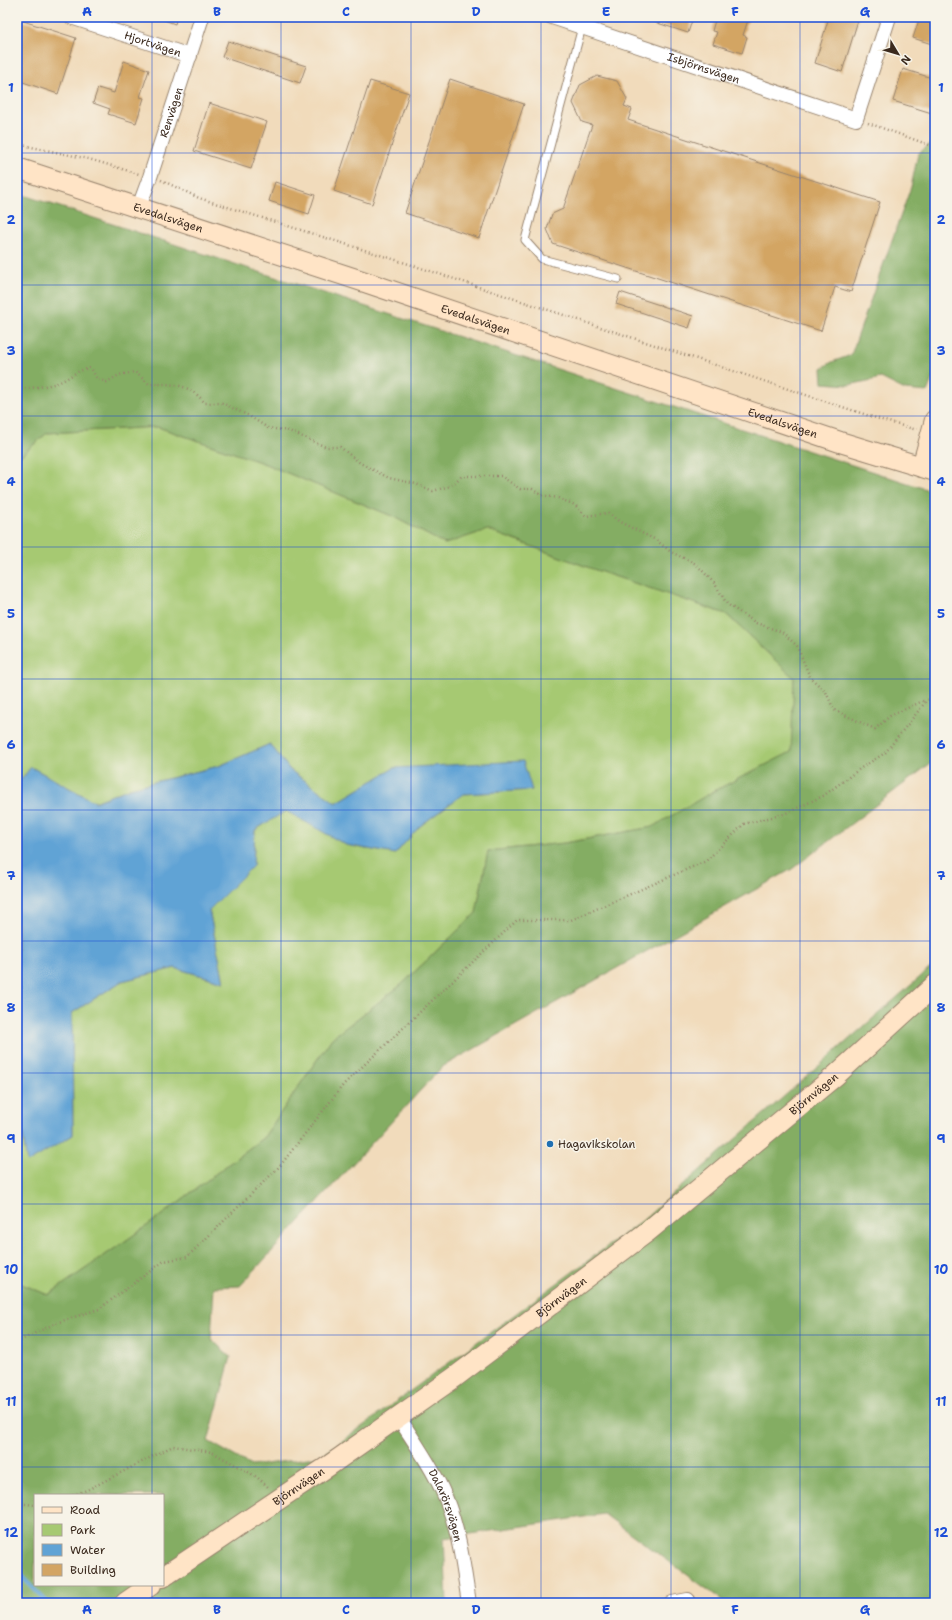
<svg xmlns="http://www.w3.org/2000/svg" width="952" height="1620" font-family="'Shantell Sans',sans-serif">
<rect width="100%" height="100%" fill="#f7f3e8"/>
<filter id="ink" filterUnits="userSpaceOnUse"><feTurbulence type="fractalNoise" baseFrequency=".025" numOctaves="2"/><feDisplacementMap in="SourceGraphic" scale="8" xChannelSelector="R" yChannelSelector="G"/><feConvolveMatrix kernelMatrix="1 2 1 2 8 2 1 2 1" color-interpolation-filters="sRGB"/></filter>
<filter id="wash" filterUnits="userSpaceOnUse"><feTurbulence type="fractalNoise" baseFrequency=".012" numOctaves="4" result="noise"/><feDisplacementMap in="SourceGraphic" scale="16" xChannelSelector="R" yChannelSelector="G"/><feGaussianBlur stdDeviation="0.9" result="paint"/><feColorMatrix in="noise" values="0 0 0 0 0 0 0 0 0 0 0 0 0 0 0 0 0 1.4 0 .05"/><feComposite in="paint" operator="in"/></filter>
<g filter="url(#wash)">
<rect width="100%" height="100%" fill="#f1dbbb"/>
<polygon fill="#a6c972" stroke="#707a48" points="158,427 263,463 392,516 445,544 487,530 593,569 726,614 794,677 792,752 714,791 653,827 565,843 488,851 476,913 401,985 332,1038 264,1137 151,1223 48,1295 17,1282 17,1096 27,1162 73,1135 72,1013 122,981 175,968 224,982 209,910 253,866 255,830 286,810 346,845 395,854 420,826 463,794 532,790 394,768 336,803 290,770 270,744 219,766 130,788 95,802 31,767 17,785 17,459 47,433"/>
<g fill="#84ad64" stroke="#606c41" fill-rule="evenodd">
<polygon points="935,140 935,372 927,392 905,390 881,378 849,385 823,383 822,368 832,362 851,355 911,187 918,154"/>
<path d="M 17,193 L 935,492 L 935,760 L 792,869 L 442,1067 L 240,1286 L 214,1287 L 211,1339 L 231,1357 L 208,1441 L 252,1466 L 322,1456 L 642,1221 L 935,964 L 935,1603 L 726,1603 L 604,1514 L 444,1538 L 447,1603 L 21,1603 L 17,1595 L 17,1282 L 48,1295 L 151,1223 L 264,1137 L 332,1038 L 401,985 L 476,913 L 488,851 L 565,843 L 652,827 L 714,791 L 791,752 L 794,678 L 726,614 L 593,569 L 487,530 L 445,544 L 392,516 L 263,463 L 158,427 L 47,433 L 17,459 ZM 35,1495 L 163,1495 L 163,1585 L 35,1585 Z"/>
</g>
<polygon fill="#60a3d5" stroke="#4e667a" points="270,744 290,770 336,803 394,768 523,761 532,790 463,794 420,826 395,854 346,845 286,811 255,830 253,866 209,910 224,982 175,968 122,981 72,1013 73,1135 27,1163 17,1096 17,785 31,767 95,802 130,788 219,766"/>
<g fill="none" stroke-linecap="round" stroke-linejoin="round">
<polyline stroke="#60a3d5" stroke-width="4" points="17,1572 48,1603"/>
</g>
<g id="blocks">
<g fill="#d3a564">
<polygon points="156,17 177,17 175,24"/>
<polygon points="639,17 693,17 688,33"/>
<polygon points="716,17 749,17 743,35 747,37 742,53 713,44 717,32 712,31"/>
<polygon points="829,17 859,17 842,72 815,63"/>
<polygon points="920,17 935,18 935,45 913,38"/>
<polygon points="17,19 76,38 58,94 17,80"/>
<polygon points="228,41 306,66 300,83 222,57"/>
<polygon points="124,61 149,70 140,97 144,98 136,123 108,114 110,109 93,103 98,88 114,93"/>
<polygon points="903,69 935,79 935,114 893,101"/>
<polygon points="597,76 617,81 627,99 624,106 632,109 628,120 880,202 851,292 835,287 821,331 553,244 547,229 552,214 563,209 592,125 582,122 573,103 580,85"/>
<polygon points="450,79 524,104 479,238 405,213"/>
<polygon points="370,81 409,93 372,204 334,191"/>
<polygon points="209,103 267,122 251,169 194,151"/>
<polygon points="275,182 315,195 309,214 269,201"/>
<polygon points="620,292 693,316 689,328 616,304"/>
</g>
</g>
</g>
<g filter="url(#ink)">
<use href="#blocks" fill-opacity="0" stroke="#96826c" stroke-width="1"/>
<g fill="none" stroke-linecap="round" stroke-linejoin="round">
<defs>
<polyline id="lane" points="582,27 525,240 542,259 618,279"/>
<g id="street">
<path id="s1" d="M 71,17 L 190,56"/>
<path id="s2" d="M 552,17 L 856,119 L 889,17"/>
<path id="s3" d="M 139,207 L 150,177 L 202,17"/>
<path id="s4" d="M 398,1416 C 416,1445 438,1475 449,1507 C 460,1537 464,1571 469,1603"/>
<polyline points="672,1603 688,1600"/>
</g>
<g id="secondary">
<path id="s5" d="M 17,168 L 362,281 L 840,442 L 935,471"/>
<polyline points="922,467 935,420"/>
<path id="s6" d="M 163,1577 L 327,1467 L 455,1377 L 647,1232 L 835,1076 L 935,985"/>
<polyline points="125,1603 151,1585"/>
</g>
</defs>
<use href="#lane" stroke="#96826c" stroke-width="9"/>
<use href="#street" stroke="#96826c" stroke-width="16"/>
<use href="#secondary" stroke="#96826c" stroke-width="22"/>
<g stroke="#96826c" stroke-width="2.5" stroke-dasharray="1 3" stroke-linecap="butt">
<polyline points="868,123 935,147"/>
<polyline points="17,144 89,159 139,174"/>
<polyline points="161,180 199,198 412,265 885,421 917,430"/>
<path d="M 17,389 C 30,388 44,387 57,383 C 71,378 75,370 91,368 L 97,379 L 107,382 L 119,375 L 135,372 L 149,384 C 174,384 188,383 205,403 L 222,403 L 249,416 L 268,428 L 289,431 L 326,447 L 340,447 L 360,463 L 389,478 L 416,484 L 433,491 L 450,486 L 462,476 L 501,476 L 520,489 L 532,489 L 541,495 L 558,498 L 575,505 L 586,516 L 608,513 L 620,522 L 656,540 L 671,552 L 696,564 L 715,584 L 727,604 L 756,623 L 782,632 L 797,646 L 810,677 L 826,692 L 834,710 L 875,729 L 890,716 L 925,700"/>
<polyline points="17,1343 21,1340 56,1323 99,1309 164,1261 187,1257 279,1167 344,1084 517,920 571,920 706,861 744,824 784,814 823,796 861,768 885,753 927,700 935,698"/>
<polyline points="73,1495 87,1490 173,1446 212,1452 257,1477 269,1488"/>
<polyline points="17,1503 35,1505"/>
</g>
<use href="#lane" stroke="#fff" stroke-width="7"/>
<use href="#street" stroke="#fff" stroke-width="14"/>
<use href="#secondary" stroke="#ffe4c6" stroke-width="20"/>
</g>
</g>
<path fill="none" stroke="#1d4ed8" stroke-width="1" stroke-opacity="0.55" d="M 152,17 L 152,1495M 281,17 L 281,1603M 411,17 L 411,1603M 541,17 L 541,1603M 671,17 L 671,1603M 800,17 L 800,1603M 17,153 L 935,153M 17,285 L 935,285M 17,416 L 935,416M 17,547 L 935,547M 17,679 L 935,679M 17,810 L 935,810M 17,941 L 935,941M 17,1073 L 935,1073M 17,1204 L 935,1204M 17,1335 L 935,1335M 17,1467 L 935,1467M 152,1585 L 152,1603"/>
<circle fill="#1f6fb2" stroke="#f7f3e8" stroke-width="1.5" cx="550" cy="1144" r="4"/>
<g text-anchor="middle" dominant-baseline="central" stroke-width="3" stroke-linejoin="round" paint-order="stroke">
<g font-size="11" fill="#3b2a1e" stroke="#f7f3e8">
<text stroke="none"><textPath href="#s1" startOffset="86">Hjortvägen</textPath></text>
<text stroke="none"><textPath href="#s2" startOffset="160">Isbjörnsvägen</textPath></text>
<text stroke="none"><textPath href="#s3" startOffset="100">Renvägen</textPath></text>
<text stroke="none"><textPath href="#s5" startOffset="159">Evedalsvägen</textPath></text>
<text stroke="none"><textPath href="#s5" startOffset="483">Evedalsvägen</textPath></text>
<text stroke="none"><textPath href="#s5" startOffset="807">Evedalsvägen</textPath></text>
<text stroke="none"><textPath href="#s6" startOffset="811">Björnvägen</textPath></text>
<text stroke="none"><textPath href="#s6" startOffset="487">Björnvägen</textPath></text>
<text stroke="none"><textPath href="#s6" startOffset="163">Björnvägen</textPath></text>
<text stroke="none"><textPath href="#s4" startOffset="102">Dalarörsvägen</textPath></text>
</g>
<g font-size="11" fill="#3b2a1e" stroke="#f7f3e8" text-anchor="start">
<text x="558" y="1144">Hagavikskolan</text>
</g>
</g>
<rect width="952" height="1620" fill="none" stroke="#f7f3e8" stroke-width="44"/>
<rect x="34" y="1494" width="130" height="92" fill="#f7f3e8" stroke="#aca397"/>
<rect x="42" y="1507" width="20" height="6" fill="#ffe4c6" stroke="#aca397"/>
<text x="70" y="1514" font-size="12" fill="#3b2a1e">Road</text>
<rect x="42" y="1524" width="20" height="12" fill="#a6c972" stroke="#aca397"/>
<text x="70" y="1534" font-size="12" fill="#3b2a1e">Park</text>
<rect x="42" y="1544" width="20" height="12" fill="#60a3d5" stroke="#aca397"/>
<text x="70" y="1554" font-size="12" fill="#3b2a1e">Water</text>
<rect x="42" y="1564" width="20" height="12" fill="#d3a564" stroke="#aca397"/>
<text x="70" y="1574" font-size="12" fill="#3b2a1e">Building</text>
<g transform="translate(898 54) rotate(128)" stroke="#f7f3e8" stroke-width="3" paint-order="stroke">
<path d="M0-3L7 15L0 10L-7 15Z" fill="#3b2a1e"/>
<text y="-6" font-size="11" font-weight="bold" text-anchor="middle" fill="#3b2a1e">N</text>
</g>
<rect x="22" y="22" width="908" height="1576" fill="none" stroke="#1d4ed8" stroke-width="1.5"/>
<g font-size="13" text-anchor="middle" font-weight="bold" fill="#1d4ed8">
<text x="87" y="16">A</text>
<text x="217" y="16">B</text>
<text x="346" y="16">C</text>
<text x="476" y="16">D</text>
<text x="606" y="16">E</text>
<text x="735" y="16">F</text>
<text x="865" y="16">G</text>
<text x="11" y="92">1</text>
<text x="941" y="92">1</text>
<text x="11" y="224">2</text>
<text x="941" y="224">2</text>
<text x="11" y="355">3</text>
<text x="941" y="355">3</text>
<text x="11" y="486">4</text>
<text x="941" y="486">4</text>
<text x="11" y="618">5</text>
<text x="941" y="618">5</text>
<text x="11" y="749">6</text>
<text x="941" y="749">6</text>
<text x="11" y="880">7</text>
<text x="941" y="880">7</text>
<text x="11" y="1012">8</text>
<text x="941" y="1012">8</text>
<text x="11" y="1143">9</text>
<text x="941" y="1143">9</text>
<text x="11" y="1274">10</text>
<text x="941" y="1274">10</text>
<text x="11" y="1406">11</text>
<text x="941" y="1406">11</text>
<text x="11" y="1537">12</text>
<text x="941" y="1537">12</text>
<text x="87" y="1614">A</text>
<text x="217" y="1614">B</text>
<text x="346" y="1614">C</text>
<text x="476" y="1614">D</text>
<text x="606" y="1614">E</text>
<text x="735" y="1614">F</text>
<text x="865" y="1614">G</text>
</g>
</svg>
